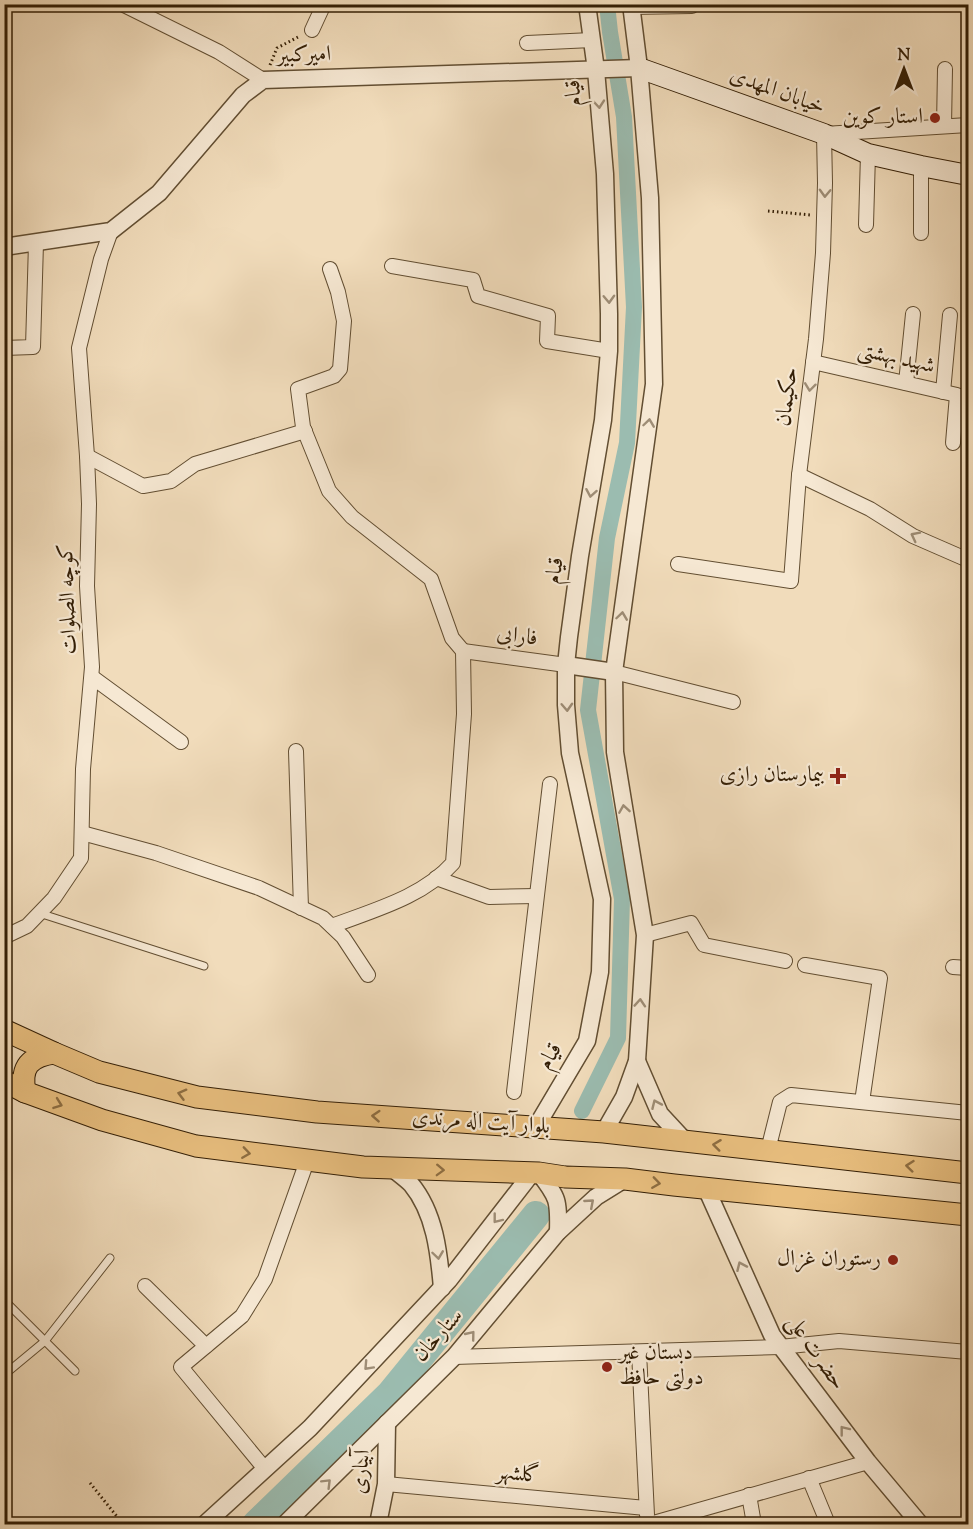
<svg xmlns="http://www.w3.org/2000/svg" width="973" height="1529" font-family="'Sorts Mill Goudy',Amiri,serif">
<rect width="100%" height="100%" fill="#f1dcbb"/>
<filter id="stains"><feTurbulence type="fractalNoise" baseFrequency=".00333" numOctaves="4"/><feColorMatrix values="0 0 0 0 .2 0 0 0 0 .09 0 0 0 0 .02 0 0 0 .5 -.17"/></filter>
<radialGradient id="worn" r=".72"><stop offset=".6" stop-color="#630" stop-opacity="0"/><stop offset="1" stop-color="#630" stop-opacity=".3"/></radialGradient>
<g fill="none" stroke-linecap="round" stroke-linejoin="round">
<polyline stroke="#9bbcb0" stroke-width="16" points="582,1111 618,1038 622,899 588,710 607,538 627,443 634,307 624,117 610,32 607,4"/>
<polyline stroke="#9bbcb0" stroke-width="28" points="256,1524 390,1394 536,1215"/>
<defs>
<g id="service">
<polyline points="39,913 204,966"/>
<polyline points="4,1300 75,1371"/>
<polyline points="4,1375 45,1341 110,1258"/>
</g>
<g id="minor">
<polyline points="124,5 219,52 263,80"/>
<polyline points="631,7 692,6"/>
<polyline points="312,30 324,4"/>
<polyline points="527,43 592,40"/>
<polyline points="944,126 945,69"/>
<polyline points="921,166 921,233"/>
<polyline points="866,225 868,154"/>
<polyline points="392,266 473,280 478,296 548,316 547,341 609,351"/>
<path d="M 330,269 L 338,292 L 344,321 L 340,369 L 334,376 L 298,389 L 303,427 L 329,491 L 352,517 L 431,579 L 452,638 L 463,651 L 464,714 L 453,863 C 423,897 374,910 332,926"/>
<polyline points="4,348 33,347 36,243"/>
<polyline points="813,362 957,395 953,443"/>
<polyline points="906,383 913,314"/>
<polyline points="943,392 950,315"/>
<polyline points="87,456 143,486 171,481 195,464 305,431"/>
<polyline points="799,475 870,509 913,536 968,560"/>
<polyline points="678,564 791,581 799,475 816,339 823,253 825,183 824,134 968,125"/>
<polyline points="463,651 566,665"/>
<polyline points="614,672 733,702"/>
<polyline points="92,677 181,742"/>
<polyline points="296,751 301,908"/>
<polyline points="82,833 156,853 259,888 323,918 343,937 368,975"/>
<polyline points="436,878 489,897 536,896"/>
<polyline points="645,935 691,923 704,945 785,961"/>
<polyline points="4,937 27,926 54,898 81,858 83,769 92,667 87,586 89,504 87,456 79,348 101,259 111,231"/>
<polyline points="805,965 880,978 862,1102"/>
<polyline points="953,967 968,968"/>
<polyline points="514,1092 550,784"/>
<polyline points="768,1150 780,1102 791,1095 968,1113"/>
<polyline points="145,1286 206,1346"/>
<polyline points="639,1352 647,1515"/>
<polyline points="454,1357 780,1347 839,1341 968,1352"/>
<polyline points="265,1469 181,1367 242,1316 265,1279 307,1161"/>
<polyline points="809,1478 828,1524"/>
<polyline points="386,1484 646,1508"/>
<polyline points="749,1495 754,1524"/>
<polyline points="650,1524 868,1462"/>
</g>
<g id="tertiary">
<polyline points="4,247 111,231 159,193 243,95 263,80 639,68"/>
<polyline points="566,665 614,672"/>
<polyline points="637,1061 660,1114 685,1141"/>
<polyline points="536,1127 587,1041 600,972 602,899 570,753 566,705 566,665 569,637 580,556 603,420 609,351 609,314 605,174 596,70 587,4"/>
<polyline points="604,1132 624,1097 637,1061 645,935 615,752 614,672 654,384 650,198 639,68 631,4"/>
<path d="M 393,1169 C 399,1174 406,1179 411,1184 C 435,1213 439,1253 442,1288"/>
<path d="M 539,1173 C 558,1197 559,1201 558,1232"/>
<polyline points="706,1188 772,1335 868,1462 920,1524"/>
<polyline points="205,1524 310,1428 449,1280 532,1173"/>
<polyline points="285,1524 454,1357 558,1232 596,1197 625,1179"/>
<polyline points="378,1524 386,1484 387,1423"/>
</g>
<polyline id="secondary" points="639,68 824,134 868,154 921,166 968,175"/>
<g id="primary">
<polyline points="4,1030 54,1053 99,1072 197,1097 317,1112 604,1132 968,1173"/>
<polyline points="4,1081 25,1092 102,1120 196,1146 363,1167 539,1173 565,1177 625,1179 674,1185 968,1215"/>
<path d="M 25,1092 C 20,1066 30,1057 54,1053"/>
</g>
</defs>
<use href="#service" stroke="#624e32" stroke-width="9"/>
<use href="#minor" stroke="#624e32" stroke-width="16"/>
<use href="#tertiary" stroke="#624e32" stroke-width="19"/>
<use href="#secondary" stroke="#331e05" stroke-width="22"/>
<use href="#primary" stroke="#331e05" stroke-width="23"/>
<g stroke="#331e05" stroke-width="3" stroke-dasharray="1.5 3" stroke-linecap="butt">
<polyline points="270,65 277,48 300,36"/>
<polyline points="768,211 811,215"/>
<polyline points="90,1483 123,1524"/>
</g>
<use href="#service" stroke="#f6e8d3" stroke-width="7"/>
<use href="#minor" stroke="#f6e8d3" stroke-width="14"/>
<use href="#tertiary" stroke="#f6e8d3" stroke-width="16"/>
<use href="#secondary" stroke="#f6e8d3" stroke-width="20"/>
<use href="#primary" stroke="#e8be7e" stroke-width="21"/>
</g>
<defs><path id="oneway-chevron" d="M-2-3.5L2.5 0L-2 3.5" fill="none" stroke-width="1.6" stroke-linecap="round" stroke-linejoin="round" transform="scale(1.5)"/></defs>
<g stroke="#9e8d76">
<use href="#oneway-chevron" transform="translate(599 104) rotate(85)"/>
<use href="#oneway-chevron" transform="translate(825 193) rotate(92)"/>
<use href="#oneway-chevron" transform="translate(609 299) rotate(88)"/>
<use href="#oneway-chevron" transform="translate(810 387) rotate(97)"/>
<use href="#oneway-chevron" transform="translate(649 423) rotate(-82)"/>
<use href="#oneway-chevron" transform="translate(591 493) rotate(100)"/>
<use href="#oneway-chevron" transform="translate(915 536) rotate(-153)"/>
<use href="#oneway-chevron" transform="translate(622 616) rotate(-82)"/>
<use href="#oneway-chevron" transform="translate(567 707) rotate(87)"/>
<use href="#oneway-chevron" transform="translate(624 809) rotate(-99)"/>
<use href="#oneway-chevron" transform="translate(640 1003) rotate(-86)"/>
<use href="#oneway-chevron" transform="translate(656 1104) rotate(-114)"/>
<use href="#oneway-chevron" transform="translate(590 1203) rotate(-41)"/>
<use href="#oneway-chevron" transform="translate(497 1219) rotate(128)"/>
<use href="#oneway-chevron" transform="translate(438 1255) rotate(82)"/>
<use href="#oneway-chevron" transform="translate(741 1266) rotate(-114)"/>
<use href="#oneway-chevron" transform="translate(471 1335) rotate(-51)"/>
<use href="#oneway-chevron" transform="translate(368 1366) rotate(133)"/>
<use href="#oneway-chevron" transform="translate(844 1430) rotate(-128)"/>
<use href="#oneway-chevron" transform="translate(327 1483) rotate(-45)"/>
</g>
<g stroke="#8e6e42">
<use href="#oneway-chevron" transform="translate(182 1094) rotate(-165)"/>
<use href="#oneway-chevron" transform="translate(58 1104) rotate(20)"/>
<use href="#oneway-chevron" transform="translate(376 1116) rotate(-176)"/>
<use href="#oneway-chevron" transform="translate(717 1145) rotate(-173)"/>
<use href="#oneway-chevron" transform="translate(246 1153) rotate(8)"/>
<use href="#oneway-chevron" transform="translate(910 1166) rotate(-174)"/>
<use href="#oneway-chevron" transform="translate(440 1170) rotate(2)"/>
<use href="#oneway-chevron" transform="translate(656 1183) rotate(8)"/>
</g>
<g fill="#8f2418" stroke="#f6e8d3" stroke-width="2">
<circle cx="935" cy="118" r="6"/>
<path d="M835 767h6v6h6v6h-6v6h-6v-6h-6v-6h6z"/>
<circle cx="893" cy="1260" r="6"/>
<circle cx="607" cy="1367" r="6"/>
</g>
<g text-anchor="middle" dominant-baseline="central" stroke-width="4.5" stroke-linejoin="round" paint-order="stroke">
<g font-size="22" fill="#331e05" stroke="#f6e8d3">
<text transform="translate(304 56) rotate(-2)">امیرکبیر</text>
<text transform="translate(777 92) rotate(20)">خیابان المهدی</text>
<text transform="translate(575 93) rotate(-95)">قیام</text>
<text transform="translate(896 359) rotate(13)">شهید بهشتی</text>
<text transform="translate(788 397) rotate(-83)">حکیمان</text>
<text transform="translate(556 571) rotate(-82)">قیام</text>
<text transform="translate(69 599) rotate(-92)">کوچه الصلوات</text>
<text transform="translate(517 637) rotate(8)">فارابی</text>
<text transform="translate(551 1057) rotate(-60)">قیام</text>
<text transform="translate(481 1123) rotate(4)">بلوار آیت اله مرندی</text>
<text transform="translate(439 1336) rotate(-48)">ستارخان</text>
<text transform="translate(815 1353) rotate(55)">حضرت علی</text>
<text transform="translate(362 1472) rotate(-85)">آبیاری</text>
<text transform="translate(518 1475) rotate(5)">گلشهر</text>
</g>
<g font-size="22" fill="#331e05" stroke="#f6e8d3" text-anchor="end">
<text x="923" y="118">استار کوین</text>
<text x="824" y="776">بیمارستان رازی</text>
<text x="881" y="1260">رستوران غزال</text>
<text x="619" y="1354" text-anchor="start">دبستان غیر<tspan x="619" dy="25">دولتی حافظ</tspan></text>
</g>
</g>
<rect width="973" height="1529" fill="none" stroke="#f1dcbb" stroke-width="24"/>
<rect x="6" y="6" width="961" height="1517" fill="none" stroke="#331e05" stroke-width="3"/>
<rect x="12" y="12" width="949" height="1505" fill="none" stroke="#331e05" stroke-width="1.5"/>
<g transform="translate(904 69)" stroke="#f6e8d3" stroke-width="4.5" paint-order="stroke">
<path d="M0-4.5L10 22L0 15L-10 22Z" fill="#331e05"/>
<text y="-9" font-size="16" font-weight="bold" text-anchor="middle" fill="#331e05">N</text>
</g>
<rect width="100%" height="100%" filter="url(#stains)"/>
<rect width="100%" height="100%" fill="url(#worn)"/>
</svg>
